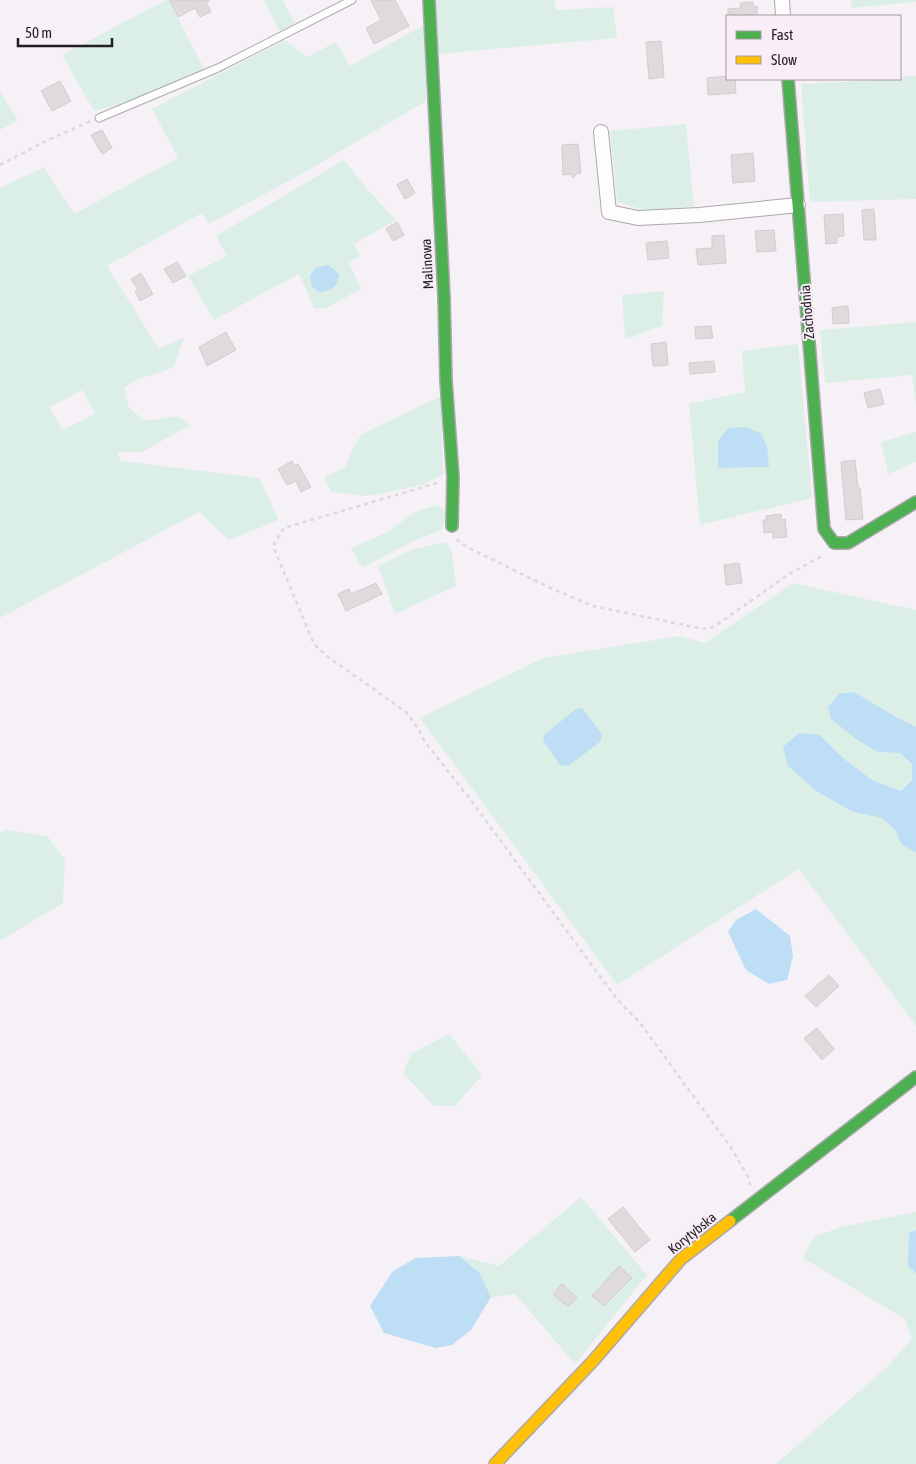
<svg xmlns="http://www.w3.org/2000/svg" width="916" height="1464" font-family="'Asap Condensed',sans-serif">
<rect width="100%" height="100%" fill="#f6f1f6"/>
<g fill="#dcefe7" fill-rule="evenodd">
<polygon points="166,0 168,0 205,70 133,101 94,111 62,55"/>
<polygon points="264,0 283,0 295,24 280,32"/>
<polygon points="436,0 555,0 556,10 613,7 617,38 438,54"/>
<polygon points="851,0 916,0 916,2 851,8"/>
<path d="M 424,25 L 426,101 L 305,172 L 209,224 L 202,213 L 107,266 L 159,349 L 184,337 L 174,367 L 159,373 L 138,379 L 124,388 L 129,408 L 145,421 L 178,416 L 190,425 L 142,452 L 117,452 L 121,461 L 259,478 L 279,520 L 229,540 L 199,512 L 0,618 L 0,188 L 44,167 L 74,214 L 178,158 L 152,109 L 285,40 L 307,57 L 336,42 L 350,66 ZM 82,390 L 95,414 L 62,430 L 50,407 Z"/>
<polygon points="916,76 916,199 810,202 801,84 900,79 900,77"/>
<polygon points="0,92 18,120 0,130"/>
<polygon points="686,124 694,206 648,211 617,202 610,131"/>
<polygon points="344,160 367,189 396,220 354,244 360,256 349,263 361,289 324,309 314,308 299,274 214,320 188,276 227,256 216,236"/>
<polygon points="664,291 662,326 625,339 622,295"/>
<polygon points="916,322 916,405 912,375 825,383 820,330"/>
<polygon points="798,344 812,498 700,525 689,404 745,392 742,351"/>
<polygon points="441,396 443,474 423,485 367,496 331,492 324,477 346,467 352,449 362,434"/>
<polygon points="916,432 916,462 888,474 881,442"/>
<polygon points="437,505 445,511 445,520 440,531 418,539 362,568 351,548 388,532 415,512"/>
<polygon points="446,542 452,552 456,586 395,614 378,566 413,549"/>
<polygon points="793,583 916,610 916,727 896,717 832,719 877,752 900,753 912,764 913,780 901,791 872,780 843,758 820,735 853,812 882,818 895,830 901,844 916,853 916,1026 799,869 617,985 420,718 543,658 680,636 705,643"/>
<polygon points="4,830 27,833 48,837 65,860 63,903 1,940 0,940 0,834"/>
<polygon points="449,1034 482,1075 455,1106 434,1106 403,1073 411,1054"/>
<polygon points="581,1197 647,1275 575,1364 515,1294 491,1297 479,1272 459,1256 499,1266"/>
<polygon points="916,1212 916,1464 776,1464 886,1368 912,1339 905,1319 803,1258 814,1237 841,1227"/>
</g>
<g fill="#bedef5">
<path d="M 328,265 L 334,269 L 339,275 C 338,287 330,291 320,292 L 312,287 L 310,276 L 315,268 Z"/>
<polygon points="745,427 760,433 767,446 769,467 718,468 718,441 728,428"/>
<polygon points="854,692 896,717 916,727 916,853 901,844 895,830 882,818 853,812 816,791 788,766 783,747 799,733 820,735 843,758 872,780 901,791 912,780 912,764 900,753 877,752 855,738 831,719 828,707 839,694"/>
<polygon points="582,708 602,734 600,742 568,766 560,765 543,740 544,735 576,709"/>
<polygon points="756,909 790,936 793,956 787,980 769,984 746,970 728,932 736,920"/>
<polygon points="916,1230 916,1273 908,1266 909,1233"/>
<polygon points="459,1256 479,1272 491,1297 471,1330 452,1345 436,1348 384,1333 370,1306 393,1271 416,1258"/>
</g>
<g fill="#dfdadb" stroke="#d1cdce">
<polygon points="169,0 210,0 206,2 211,12 200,17 195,8 178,17"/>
<polygon points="371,0 395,0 409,26 374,44 366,28 381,20"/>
<polygon points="753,2 754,7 757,6 757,16 728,16 728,9 741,8 740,3"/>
<polygon points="661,41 664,77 649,79 646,42"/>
<polygon points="727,76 727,79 735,79 736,93 708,95 707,78"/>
<polygon points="60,81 71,101 52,111 41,91"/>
<polygon points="102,130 112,148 102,154 91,135"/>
<polygon points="578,144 581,173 576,174 573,178 570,174 563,175 562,145"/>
<polygon points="753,153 755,181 733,183 731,155"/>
<polygon points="407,179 415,193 405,199 397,185"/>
<polygon points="874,209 876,240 864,240 862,210"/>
<polygon points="843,214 844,236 837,237 837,243 826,244 824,215"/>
<polygon points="397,222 404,235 393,241 386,229"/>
<polygon points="774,230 776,251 757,252 755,231"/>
<polygon points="724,235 726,263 698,265 696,249 712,248 712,236"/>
<polygon points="667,241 669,258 648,260 646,243"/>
<polygon points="177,262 186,276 173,283 164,269"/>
<polygon points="141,273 153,294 140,301 135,292 138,290 131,279"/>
<polygon points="848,306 849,323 833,324 832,308"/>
<polygon points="711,326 713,338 696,339 695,327"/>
<polygon points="226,332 236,350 207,366 199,347"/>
<polygon points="666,342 668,365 653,366 651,344"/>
<polygon points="714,361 715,372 690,374 689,363"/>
<polygon points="880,389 884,404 868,408 864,393"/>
<polygon points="855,460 858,488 860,488 863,519 846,520 841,462"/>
<polygon points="292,461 294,466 298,464 311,487 301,492 296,481 287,485 278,469"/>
<polygon points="781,514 782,520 785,519 787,537 773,538 773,532 764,533 763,520 767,520 766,516"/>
<polygon points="739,563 742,583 726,585 724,565"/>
<polygon points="376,583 382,594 346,611 338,594 349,589 351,594"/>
<polygon points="829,975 839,986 816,1007 805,996"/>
<polygon points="817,1028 834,1049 822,1060 804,1038"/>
<polygon points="623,1207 650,1240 635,1252 608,1219"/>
<polygon points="619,1266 632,1278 604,1306 592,1296"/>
<polygon points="562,1284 577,1298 568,1307 553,1294"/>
</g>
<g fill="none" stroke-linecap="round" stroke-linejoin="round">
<defs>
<polyline id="lane" points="99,118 218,68 352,0"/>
<g id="street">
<polyline points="782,0 783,16"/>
<polyline points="601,132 609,212 638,218 699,215 798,205"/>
</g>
<g id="fast">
<polyline points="429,0 444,297 446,381 453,477 452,526"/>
<polyline points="788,79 824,529 834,543 848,543 916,502"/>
<polyline points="730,1221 916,1077"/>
</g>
<polyline id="slow" points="495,1464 593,1361 681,1259 730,1221"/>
</defs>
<use href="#lane" stroke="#aca8ac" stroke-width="9"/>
<use href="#street" stroke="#aca8ac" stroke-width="16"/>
<use href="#fast" stroke="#aca8ac" stroke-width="14"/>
<use href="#slow" stroke="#aca8ac" stroke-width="14"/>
<g stroke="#dbd9db" stroke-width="2.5" stroke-dasharray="4 4" stroke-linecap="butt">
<polyline points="0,165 46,141 91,121"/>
<polyline points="437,483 284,528 273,546 314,644 328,657 406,712 417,727 425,742 473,803 616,998 640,1023 732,1149 748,1177 750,1185"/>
<polyline points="457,539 461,544 548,587 593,606 699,628 708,629 715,626 789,574 824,555"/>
</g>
<use href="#lane" stroke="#fefdfe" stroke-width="7"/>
<use href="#street" stroke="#fefdfe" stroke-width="14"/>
<use href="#fast" stroke="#4caf50" stroke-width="11"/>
<use href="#slow" stroke="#ffc107" stroke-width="11"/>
</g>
<g text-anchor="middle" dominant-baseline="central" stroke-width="4" stroke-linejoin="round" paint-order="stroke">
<g font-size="14" fill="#211e21" stroke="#f9eef7">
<text transform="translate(427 264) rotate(-93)">Malinowa</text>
<text transform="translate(807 312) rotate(-95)">Zachodnia</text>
<text transform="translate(692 1233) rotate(-39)">Korytybska</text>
</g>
</g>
<rect x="726" y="15" width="175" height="65" fill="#f9eef7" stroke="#a39ba1"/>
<rect x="736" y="31" width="25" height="8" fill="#4caf50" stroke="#a39ba1"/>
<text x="771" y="40" font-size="15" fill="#211e21">Fast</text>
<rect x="736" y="56" width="25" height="8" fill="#ffc107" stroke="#a39ba1"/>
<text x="771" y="65" font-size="15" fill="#211e21">Slow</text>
<path d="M18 38v8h94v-8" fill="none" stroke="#211e21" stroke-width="2.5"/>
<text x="25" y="38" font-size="15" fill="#211e21" stroke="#f9eef7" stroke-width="4" paint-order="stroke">50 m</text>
</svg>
